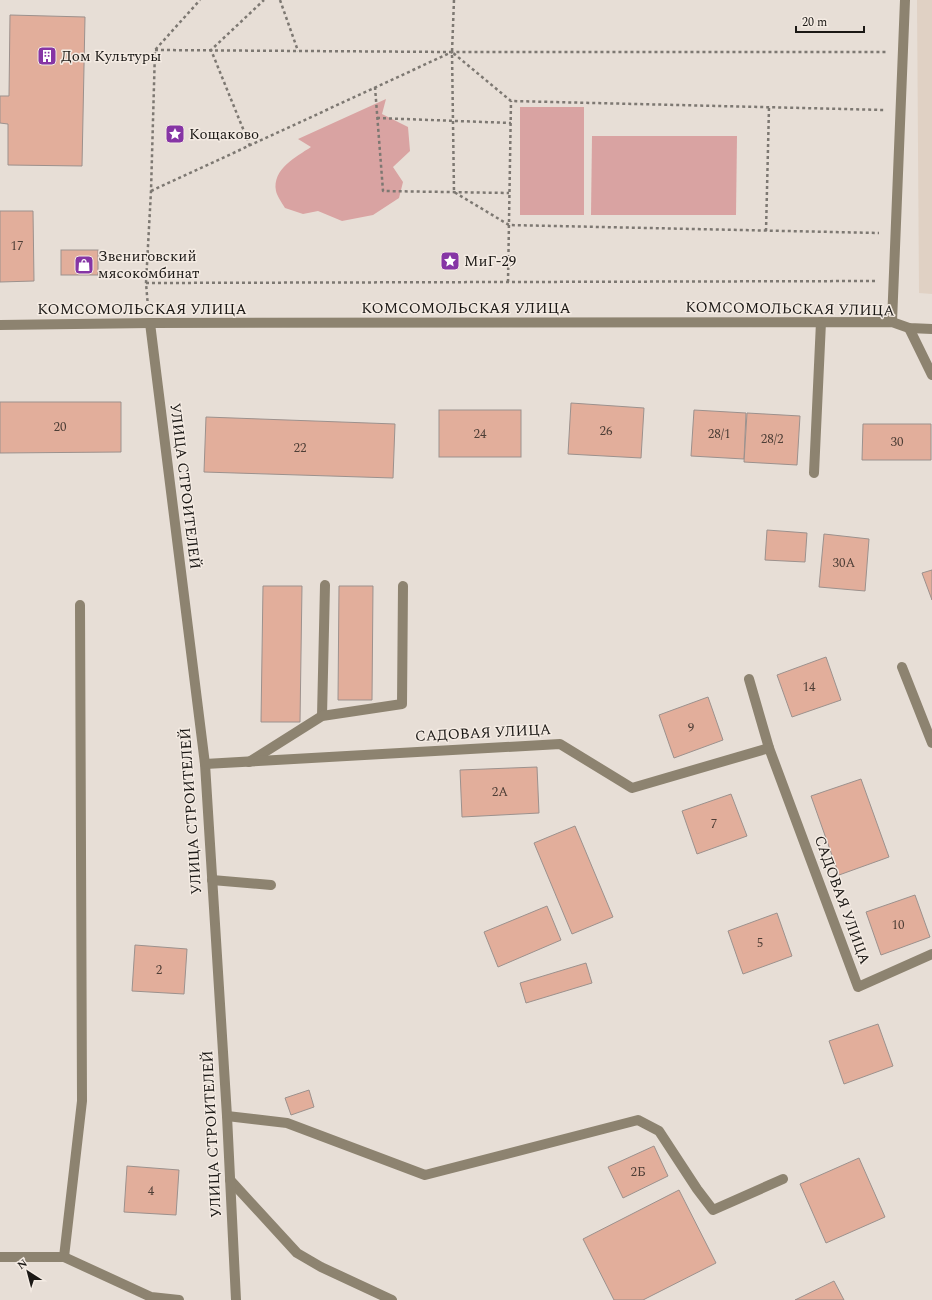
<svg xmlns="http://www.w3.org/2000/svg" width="932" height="1300" font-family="Spectral,serif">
<rect width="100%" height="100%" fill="#e7ded6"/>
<polygon fill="#e0d1c4" points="917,0 932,0 932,294 919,293"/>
<g fill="#d9a3a2">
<path d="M 386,99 L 382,114 L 408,127 L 410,151 L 393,167 L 403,182 L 399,198 L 373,215 L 342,221 L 318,211 L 303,214 L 285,208 C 282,203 277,196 276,191 C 272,169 296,157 311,147 L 298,139 Z"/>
<rect x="520" y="107" width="64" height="108"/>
<polygon points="592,136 737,136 736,215 591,215"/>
</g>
<g fill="#e2ae9b" stroke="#9c918d">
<polygon points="10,15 85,17 82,166 8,165 8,124 0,123 0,96 9,96"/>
<polygon points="0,211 33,211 34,281 0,282"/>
<rect x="61" y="250" width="37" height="25"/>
<polygon points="0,402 121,402 121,452 0,453"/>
<polygon points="571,403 644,408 641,458 568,454"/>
<rect x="439" y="410" width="82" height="47"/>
<polygon points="694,410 746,413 744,459 691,456"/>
<polygon points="747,413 800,416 797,465 744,462"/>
<polygon points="206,417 395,424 393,478 204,472"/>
<polygon points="863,424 931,424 931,460 862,460"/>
<polygon points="767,530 807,533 805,562 765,560"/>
<polygon points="824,534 869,539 865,591 819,587"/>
<polygon points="932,570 932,600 922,573"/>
<polygon points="263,586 302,586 300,722 261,722"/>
<polygon points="339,586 373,586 372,700 338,700"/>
<polygon points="826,657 841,700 792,717 777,675"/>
<polygon points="708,697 723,740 674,758 659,715"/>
<polygon points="537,767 539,813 462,817 460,770"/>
<polygon points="861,779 889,857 839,875 811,796"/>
<polygon points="731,794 747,836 697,854 682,811"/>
<polygon points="575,826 613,917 572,934 534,843"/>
<polygon points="915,895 930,937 881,955 866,912"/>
<polygon points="547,906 561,940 498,967 484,932"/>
<polygon points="777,913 792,956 743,974 728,931"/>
<polygon points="135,945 187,949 184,994 132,991"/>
<polygon points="586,963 592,983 526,1003 520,983"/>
<polygon points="878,1024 893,1066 844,1084 829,1041"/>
<polygon points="309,1090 314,1107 291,1115 285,1098"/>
<polygon points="654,1146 668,1176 623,1198 608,1167"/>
<polygon points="859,1158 885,1217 826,1243 800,1184"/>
<polygon points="127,1166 179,1170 176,1215 124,1212"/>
<polygon points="679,1190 716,1263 643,1300 614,1300 583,1239"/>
<polygon points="834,1281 844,1300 795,1300"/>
</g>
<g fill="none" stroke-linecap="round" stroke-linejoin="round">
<g stroke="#7d7872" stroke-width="2.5" stroke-dasharray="3 3" stroke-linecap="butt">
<polyline points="280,0 298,51"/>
<polyline points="454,0 452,52 511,101 885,110"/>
<polyline points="155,50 452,52 454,192 509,225 879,233"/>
<polyline points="375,87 383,191 509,193"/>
<polyline points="377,118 511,123"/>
<polyline points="250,146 211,50 264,0"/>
<polyline points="151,191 452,52 886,52"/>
<polyline points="766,231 769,107"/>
<polyline points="508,282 511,101"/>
<polyline points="146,283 877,281"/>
<polyline points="148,307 146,283 151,191 155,50 200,0"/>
</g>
<g stroke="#8d8370" stroke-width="10">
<polyline points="814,473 821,322"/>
<polyline points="902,667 932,743"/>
<polyline points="322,716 325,585"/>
<polyline points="249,762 322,716 402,704 403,586"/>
<polyline points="212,880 271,885"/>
<polyline points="227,1116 287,1123 425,1175 638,1120 659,1131 697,1189 713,1210 783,1179"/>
<polyline points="230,1180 297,1253 321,1267 392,1300"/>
<polyline points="64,1257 82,1101 80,605"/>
</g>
<g stroke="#8d8370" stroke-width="10">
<polyline points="892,322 905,0"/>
<polyline points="150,323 205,764 227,1116 236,1300"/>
<polyline points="0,325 150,323 892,322 909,328 932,329"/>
<polyline points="909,328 932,375"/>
<polyline points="749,679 769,748 858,987 932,954"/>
<polyline points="205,764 560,744 632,788 769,748"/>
<polyline points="0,1257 64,1257 151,1297 179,1300"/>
</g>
</g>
<defs>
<symbol id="building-square" viewBox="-11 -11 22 22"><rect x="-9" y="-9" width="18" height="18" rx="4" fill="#8635a5" stroke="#f4ebe3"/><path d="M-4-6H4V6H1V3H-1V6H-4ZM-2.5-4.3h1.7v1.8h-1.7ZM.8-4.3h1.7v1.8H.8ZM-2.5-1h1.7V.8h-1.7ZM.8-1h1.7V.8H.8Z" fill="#fff"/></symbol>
<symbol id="sight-square" viewBox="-11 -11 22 22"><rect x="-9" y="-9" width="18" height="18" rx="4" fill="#8635a5" stroke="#f4ebe3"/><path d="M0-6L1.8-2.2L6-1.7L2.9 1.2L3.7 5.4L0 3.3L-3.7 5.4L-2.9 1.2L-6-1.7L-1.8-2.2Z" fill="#fff"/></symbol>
<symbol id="shop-square" viewBox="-11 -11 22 22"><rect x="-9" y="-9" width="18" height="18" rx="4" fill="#8635a5" stroke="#f4ebe3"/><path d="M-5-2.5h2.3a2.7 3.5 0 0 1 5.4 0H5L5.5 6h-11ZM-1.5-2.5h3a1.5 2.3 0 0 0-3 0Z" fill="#fff"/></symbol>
</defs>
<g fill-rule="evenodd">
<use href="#building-square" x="36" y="45" width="22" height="22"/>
<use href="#sight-square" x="164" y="123" width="22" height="22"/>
<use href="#sight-square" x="439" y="250" width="22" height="22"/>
<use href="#shop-square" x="73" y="254" width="22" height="22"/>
</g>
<g text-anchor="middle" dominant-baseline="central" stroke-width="3" stroke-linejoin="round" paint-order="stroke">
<g font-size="13" fill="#4d3e36">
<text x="17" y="246">17</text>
<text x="60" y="427">20</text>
<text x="606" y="431">26</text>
<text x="480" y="434">24</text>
<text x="719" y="434">28/1</text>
<text x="772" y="439">28/2</text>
<text x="897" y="442">30</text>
<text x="300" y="448">22</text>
<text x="844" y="563">30А</text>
<text x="809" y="687">14</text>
<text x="691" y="728">9</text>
<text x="500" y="792">2А</text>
<text x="714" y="824">7</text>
<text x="898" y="925">10</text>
<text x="760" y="943">5</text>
<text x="159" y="970">2</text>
<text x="638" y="1172">2Б</text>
<text x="151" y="1191">4</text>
</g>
<g font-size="15" fill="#1b1815" stroke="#f4ebe3" text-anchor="start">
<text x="61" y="56">Дом Культуры</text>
<text x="189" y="134">Кощаково</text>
<text x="98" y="256">Звениговский<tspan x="98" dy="17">мясокомбинат</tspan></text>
<text x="464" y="261">МиГ-29</text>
</g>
<g font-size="15" fill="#1b1815" stroke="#f4ebe3">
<text x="466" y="308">КОМСОМОЛЬСКАЯ УЛИЦА</text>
<text x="142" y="309">КОМСОМОЛЬСКАЯ УЛИЦА</text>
<text transform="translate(790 309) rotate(1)">КОМСОМОЛЬСКАЯ УЛИЦА</text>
<text transform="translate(185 486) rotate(83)">УЛИЦА СТРОИТЕЛЕЙ</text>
<text transform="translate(483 733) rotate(-3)">САДОВАЯ УЛИЦА</text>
<text transform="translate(191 811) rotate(-94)">УЛИЦА СТРОИТЕЛЕЙ</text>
<text transform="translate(842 900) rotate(70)">САДОВАЯ УЛИЦА</text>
<text transform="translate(212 1134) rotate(-93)">УЛИЦА СТРОИТЕЛЕЙ</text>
</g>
</g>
<g transform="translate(28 1272) rotate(324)" stroke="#f4ebe3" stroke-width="3" paint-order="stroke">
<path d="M0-3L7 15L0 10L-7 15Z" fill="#1b1815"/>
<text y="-6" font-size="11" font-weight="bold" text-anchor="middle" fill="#1b1815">N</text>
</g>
<path d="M796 26v6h68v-6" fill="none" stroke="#1b1815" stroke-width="2"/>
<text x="802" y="26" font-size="12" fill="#1b1815" stroke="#f4ebe3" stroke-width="3" paint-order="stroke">20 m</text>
</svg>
